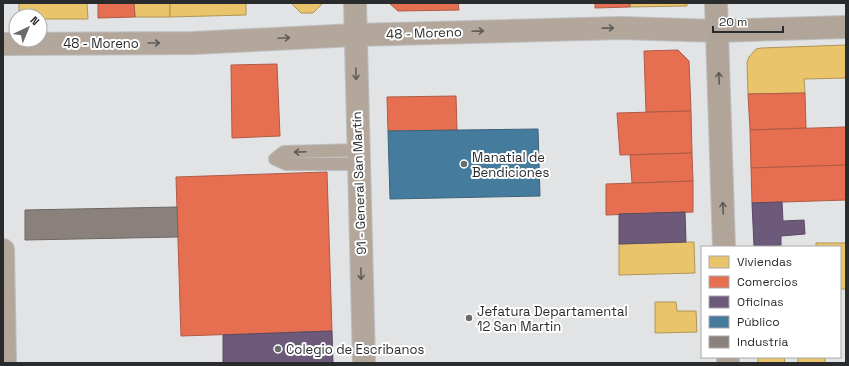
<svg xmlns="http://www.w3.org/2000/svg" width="849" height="366" font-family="'Space Grotesk',sans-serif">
<rect width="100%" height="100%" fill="#e1e3e5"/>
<g fill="#e9c46a" stroke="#af9657">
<polygon points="19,3 87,3 88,19 40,19 40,16 19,16"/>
<polygon points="134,3 170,3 170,17 135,17"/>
<polygon points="170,3 246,3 246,15 170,17"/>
<polygon points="291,3 323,3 313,13 301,13"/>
<polygon points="630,3 687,3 687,6 630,7"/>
<polygon points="846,45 846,78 804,79 805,93 748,94 747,62 749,57 756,49 761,48"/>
<polygon points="694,242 695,273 619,275 619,244"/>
<polygon points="816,243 846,243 846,289 840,289 840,247 816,247"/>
<polygon points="781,245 781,247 754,247 754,246"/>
<polygon points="655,302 676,302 677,311 696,311 697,332 655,333"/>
<polygon points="758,357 784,357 785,363 758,363"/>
<rect x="798" y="357" width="27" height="6"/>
</g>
<g fill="#e76f51" stroke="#ae5b46">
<polygon points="98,3 134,3 135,17 98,18"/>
<polygon points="389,3 458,3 459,10 398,11"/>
<polygon points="595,3 630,3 630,7 595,8"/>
<polygon points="678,50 689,61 691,111 646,112 644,51"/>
<polygon points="277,64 280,136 232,138 231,65"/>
<polygon points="805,93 806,128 750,130 748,94"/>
<polygon points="456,96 457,130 388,131 387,97"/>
<polygon points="691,111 692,153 620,155 617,113"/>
<polygon points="846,127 846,165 751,168 750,130"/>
<polygon points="692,153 693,181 632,183 630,155"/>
<polygon points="846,165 846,200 752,203 751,168"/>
<polygon points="327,172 332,331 181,336 176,177"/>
<polygon points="693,181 693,212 606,215 606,184"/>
</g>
<g fill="#6d597a" stroke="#594b63">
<polygon points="782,202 783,221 804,220 805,234 781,236 781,245 754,246 752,203"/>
<polygon points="685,212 686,242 619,244 619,214"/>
<polygon points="332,331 333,363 223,363 223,335"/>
</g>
<polygon fill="#457b9d" stroke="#3d637b" points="538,129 540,196 390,199 388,131"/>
<polygon fill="#8a817c" stroke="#6d6764" points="177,207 178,237 25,240 25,210"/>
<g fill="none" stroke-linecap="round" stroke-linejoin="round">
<defs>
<polyline id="lane" points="358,150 284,152 275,159 286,164 359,164"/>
<g id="street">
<polyline points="355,3 364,363"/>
<polyline points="3,44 193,43 355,35 621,28 717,31"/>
<polyline points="3,250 5,363"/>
</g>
<g id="secondary">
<polyline points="716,3 724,247"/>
<polyline points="717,31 846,27"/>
<polyline points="728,357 728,363"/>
</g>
</defs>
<use href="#lane" stroke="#bdbebf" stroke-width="14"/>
<use href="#street" stroke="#bdbebf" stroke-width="24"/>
<use href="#secondary" stroke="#bdbebf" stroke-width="24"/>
<use href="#lane" stroke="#b3a79c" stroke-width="12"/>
<use href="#street" stroke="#b3a79c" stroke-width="22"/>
<use href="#secondary" stroke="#b1a499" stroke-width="22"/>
</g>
<defs><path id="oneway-shaft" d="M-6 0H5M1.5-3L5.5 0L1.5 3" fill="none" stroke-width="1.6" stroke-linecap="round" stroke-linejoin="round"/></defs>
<g stroke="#605d59">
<use href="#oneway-shaft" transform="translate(608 28) rotate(-1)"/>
<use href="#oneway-shaft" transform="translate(478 31) rotate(-2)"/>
<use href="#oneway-shaft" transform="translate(284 38) rotate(-3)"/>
<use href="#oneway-shaft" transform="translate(154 43)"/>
<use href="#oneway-shaft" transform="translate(356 74) rotate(88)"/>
<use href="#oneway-shaft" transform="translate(300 152) rotate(178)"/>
<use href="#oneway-shaft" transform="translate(361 274) rotate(89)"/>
</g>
<g stroke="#5f5b58">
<use href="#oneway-shaft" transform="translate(719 78) rotate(-92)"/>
<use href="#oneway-shaft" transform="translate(723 208) rotate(-92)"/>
</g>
<g fill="#696b6d" stroke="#fff" stroke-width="1.5">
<circle cx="464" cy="164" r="4"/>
<circle cx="469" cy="318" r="4"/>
<circle cx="278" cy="349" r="4"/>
</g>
<g text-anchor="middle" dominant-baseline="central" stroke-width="4" stroke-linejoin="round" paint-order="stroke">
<g font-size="13" fill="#292b2c" stroke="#fff">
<text transform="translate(424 33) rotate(-2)">48 - Moreno</text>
<text x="101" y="43">48 - Moreno</text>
<text transform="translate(359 183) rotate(-92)">91 - General San Martín</text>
</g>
<g font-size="13" fill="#292b2c" stroke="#fff" text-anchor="start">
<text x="472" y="157">Manatial de<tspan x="472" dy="15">Bendiciones</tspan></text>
<text x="477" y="311">Jefatura Departamental<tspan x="477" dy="15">12 San Martin</tspan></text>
<text x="286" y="349">Colegio de Escribanos</text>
</g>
</g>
<rect width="849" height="366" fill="none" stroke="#292b2c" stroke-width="8"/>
<rect x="701" y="246" width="140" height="112" fill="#ffffff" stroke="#a9aaab"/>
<rect x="709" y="256" width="20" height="12" fill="#e9c46a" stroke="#a9aaab"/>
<text x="737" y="266" font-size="12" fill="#292b2c">Viviendas</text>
<rect x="709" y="276" width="20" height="12" fill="#e76f51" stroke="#a9aaab"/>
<text x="737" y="286" font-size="12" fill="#292b2c">Comercios</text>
<rect x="709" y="296" width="20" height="12" fill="#6d597a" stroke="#a9aaab"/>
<text x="737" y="306" font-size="12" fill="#292b2c">Oficinas</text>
<rect x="709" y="316" width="20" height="12" fill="#457b9d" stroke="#a9aaab"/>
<text x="737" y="326" font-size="12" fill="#292b2c">Público</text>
<rect x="709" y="336" width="20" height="12" fill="#8a817c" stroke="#a9aaab"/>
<text x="737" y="346" font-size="12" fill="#292b2c">Industria</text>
<g transform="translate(28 28) rotate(44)"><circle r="19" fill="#ffffff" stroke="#a9aaab"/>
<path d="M0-3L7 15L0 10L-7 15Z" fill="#696b6d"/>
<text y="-6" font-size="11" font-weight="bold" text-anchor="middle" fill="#292b2c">N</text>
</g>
<path d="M713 26v6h70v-6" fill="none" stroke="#292b2c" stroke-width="2"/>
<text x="719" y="26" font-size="12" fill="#292b2c" stroke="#ffffff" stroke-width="3" paint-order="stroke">20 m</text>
</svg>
